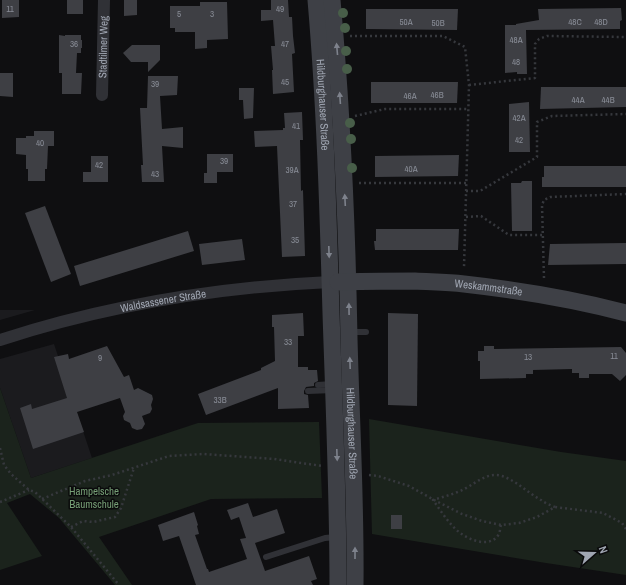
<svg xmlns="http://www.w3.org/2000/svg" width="626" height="585" font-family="'Archivo Narrow',sans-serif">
<rect width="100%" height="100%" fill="#0f0f11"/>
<g fill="#1b1b1e">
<polygon points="0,310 35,310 0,320"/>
<polygon points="54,344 92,458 31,478 0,388 0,359"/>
</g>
<g fill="#1b231c">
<polygon points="0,388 31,478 198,423 319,422 322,498 211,499 99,537 132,585 115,585 59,518 30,494 7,503 42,556 0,570"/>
<polygon points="369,419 561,452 626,461 626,575 546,563 372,534"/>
</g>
<g fill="#3e3f44">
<polygon points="2,0 19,0 19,17 2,18"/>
<rect x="67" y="0" width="16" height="14"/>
<polygon points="124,0 137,0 137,15 124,16"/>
<polygon points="271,0 288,0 289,17 292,17 293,36 295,53 292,54 294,92 273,94 272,70 273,70 271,46 275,46 273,20 261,21 261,10 271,10"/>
<polygon points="200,2 227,2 228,39 207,40 207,48 195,49 195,32 175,32 175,28 170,28 170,6 200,6"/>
<polygon points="621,8 622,20 620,21 620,29 526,30 527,74 517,74 517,72 505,73 505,25 516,25 516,24 539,20 538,9"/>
<polygon points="366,9 458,9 457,30 366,29"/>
<polygon points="59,35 65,36 65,35 81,35 81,40 82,40 82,48 81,48 81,53 77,53 76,73 82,73 81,94 62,94 62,73 59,73"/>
<polygon points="132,45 160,45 160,60 148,72 148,62 131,62 123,53"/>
<polygon points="0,73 13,73 13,97 0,96"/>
<polygon points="148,76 178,76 177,95 160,96 162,129 183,127 183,148 162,146 164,182 142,182 141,165 143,165 140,108 147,108"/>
<polygon points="371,82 458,82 457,103 371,103"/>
<polygon points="541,87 626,87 626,107 540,109"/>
<polygon points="239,88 254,88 253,118 244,119 243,100 239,100"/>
<polygon points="529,102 530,152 509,152 509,104"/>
<polygon points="302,112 303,140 300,140 301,191 303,190 305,256 282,257 277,146 255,147 254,131 283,130 283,128 285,128 284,113"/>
<polygon points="34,131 54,131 54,146 48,146 47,169 45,169 45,181 28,181 28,169 26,169 26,155 16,154 16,138 26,138 26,136 34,136"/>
<polygon points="207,154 233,154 233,172 217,172 217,183 204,183 204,173 207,173"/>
<polygon points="459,155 458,176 375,177 375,156"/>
<polygon points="91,156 108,156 108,182 83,182 83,172 91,172"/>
<polygon points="544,166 626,166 626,187 542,187 542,177 544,177"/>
<polygon points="522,181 532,181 532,231 512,231 511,183 521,183"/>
<polygon points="45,206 71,274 51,282 25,213"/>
<polygon points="376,229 459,229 458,250 375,250 374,241 376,241"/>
<polygon points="188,231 194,251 80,286 74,266"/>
<polygon points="242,239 245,260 202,265 199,244"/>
<polygon points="626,243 626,264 548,265 550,244"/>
<polygon points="303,313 304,336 298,336 298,367 308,367 308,370 317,370 318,381 314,383 314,386 306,387 304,391 304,394 308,395 309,408 278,409 278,388 206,415 198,394 261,370 261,368 275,361 274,327 272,327 272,315"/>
<polygon points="388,313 418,314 417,406 388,405"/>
<polygon points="107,346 124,377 129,375 134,390 138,388 152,395 153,399 151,405 152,409 150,413 142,416 145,424 142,429 137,430 132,428 130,423 124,420 123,416 125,412 120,398 77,412 84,432 33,449 20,408 31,404 32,409 67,398 54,357 68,354 69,359"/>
<polygon points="484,346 494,346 494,349 621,347 626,353 626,375 620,381 612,374 589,374 589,378 579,378 579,373 572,373 572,369 533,370 533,374 526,374 526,378 480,379 480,361 478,361 478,351 484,351"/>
<polygon points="248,503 253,517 277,509 285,533 255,543 265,571 309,556 317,579 311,581 313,585 196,585 179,536 163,541 158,525 194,512 198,525 197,526 199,534 195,535 207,569 208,569 209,572 247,559 240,539 246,538 239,517 231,520 227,510"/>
<rect x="391" y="515" width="11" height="14"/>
</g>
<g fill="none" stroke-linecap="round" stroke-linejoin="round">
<g stroke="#36383d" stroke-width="2.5" stroke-dasharray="2 3" stroke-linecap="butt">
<polyline points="350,36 443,36 465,47 469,85 464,268"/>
<polyline points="469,85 535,78 535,44 539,39 547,36 626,37"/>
<polyline points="355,116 385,109 468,109"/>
<polyline points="359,183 466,183"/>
<polyline points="466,191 480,191 537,157 537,122 552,116 626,114"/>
<polyline points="466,217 481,216 509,235 542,235"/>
<polyline points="544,278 542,205 544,200 550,197 626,194"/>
<polyline points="0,448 4,465 11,474 29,490 35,492 71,527 119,585"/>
<polyline points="369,475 378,476 409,486 436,501 462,514 482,521 501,525 519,523 537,517 555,507 603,513 622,523 626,529"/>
<polyline points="42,499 85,481 112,475 169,456 203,454 274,459 322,466"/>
<polyline points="0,502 29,490"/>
<path d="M 501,525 C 500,528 500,532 499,534 C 490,549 469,540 459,532 C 448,523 441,511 433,500 C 442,497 451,495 460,491 C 473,486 486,471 502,476 C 517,481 528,493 541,500 C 545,503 550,505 555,507"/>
<polyline points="71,527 83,521 93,522 115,517 121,508 134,468"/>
</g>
<g stroke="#303136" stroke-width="6">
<polyline points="351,332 366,332"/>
<polyline points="318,385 332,384"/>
<polyline points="308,391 333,390"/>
<polyline points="266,557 325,538 336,537"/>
</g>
<g stroke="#303136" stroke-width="12">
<path id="s1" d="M 102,95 L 104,0"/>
<path id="s2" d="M 0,340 C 105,306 220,287 330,282"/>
</g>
<g stroke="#3e4046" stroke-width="17">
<path id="s3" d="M 316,0 C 325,104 328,209 331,313 C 334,404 338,494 338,585"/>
<path id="s4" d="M 332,0 C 342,112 347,225 349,338 C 351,420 356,502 355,585"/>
<path id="s5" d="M 338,282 C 364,281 389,281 415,281 C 431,282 447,282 464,284 C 518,290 573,299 626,313"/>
</g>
</g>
<g fill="#485e49">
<circle cx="343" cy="13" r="5"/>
<circle cx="345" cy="28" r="5"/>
<circle cx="346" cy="51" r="5"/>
<circle cx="347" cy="69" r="5"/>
<circle cx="350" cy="123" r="5"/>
<circle cx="351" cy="139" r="5"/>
<circle cx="352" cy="168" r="5"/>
</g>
<defs><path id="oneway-solid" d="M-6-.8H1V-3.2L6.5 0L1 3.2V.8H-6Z"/></defs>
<g fill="#7e828c">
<use href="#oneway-solid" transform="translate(337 49) rotate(-95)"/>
<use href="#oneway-solid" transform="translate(340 98) rotate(-94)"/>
<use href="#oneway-solid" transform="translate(345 200) rotate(-93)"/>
<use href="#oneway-solid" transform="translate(329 252) rotate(88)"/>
<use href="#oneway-solid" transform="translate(349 309) rotate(-91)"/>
<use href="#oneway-solid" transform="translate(350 363) rotate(-92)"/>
<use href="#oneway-solid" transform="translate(337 455) rotate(88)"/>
<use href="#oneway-solid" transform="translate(355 553) rotate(-90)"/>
</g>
<g text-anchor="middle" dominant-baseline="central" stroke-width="3" stroke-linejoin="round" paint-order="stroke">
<g font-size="9" fill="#888c96">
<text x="10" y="9">11</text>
<text x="280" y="9">49</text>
<text x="179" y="14">5</text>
<text x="212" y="14">3</text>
<text x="406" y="22">50A</text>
<text x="575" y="22">48C</text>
<text x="601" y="22">48D</text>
<text x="438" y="23">50B</text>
<text x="516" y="40">48A</text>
<text x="74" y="44">36</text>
<text x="285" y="44">47</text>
<text x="516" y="62">48</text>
<text x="285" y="82">45</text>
<text x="155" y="84">39</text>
<text x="437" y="95">46B</text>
<text x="410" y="96">46A</text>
<text x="578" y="100">44A</text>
<text x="608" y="100">44B</text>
<text x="519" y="118">42A</text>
<text x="296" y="126">41</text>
<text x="519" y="140">42</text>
<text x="40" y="143">40</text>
<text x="224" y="161">39</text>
<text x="99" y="165">42</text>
<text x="411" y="169">40A</text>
<text x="292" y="170">39A</text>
<text x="155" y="174">43</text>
<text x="293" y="204">37</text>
<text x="295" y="240">35</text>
<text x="288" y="342">33</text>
<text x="614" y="356">11</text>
<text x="528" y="357">13</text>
<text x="100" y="358">9</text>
<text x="220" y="400">33B</text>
</g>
<g font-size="11" fill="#a0a6b2" stroke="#0a0a0b">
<text stroke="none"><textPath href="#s1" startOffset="48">Stadtilmer Weg</textPath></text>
<text stroke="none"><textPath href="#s3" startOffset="105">Hildburghauser Straße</textPath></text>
<text stroke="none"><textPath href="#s5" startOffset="151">Weskammstraße</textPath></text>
<text stroke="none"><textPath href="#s2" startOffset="168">Waldsassener Straße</textPath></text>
<text stroke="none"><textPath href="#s4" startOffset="434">Hildburghauser Straße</textPath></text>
</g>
<g font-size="11" fill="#769e76" stroke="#0a0a0b">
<text x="94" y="491">Hampelsche<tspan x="94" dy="13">Baumschule</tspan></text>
</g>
</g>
<g transform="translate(594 553) rotate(70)" stroke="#0a0a0b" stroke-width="3" paint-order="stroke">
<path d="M0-3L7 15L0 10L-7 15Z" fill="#a0a6b2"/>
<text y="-6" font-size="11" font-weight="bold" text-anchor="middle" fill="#a0a6b2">N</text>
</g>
</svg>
